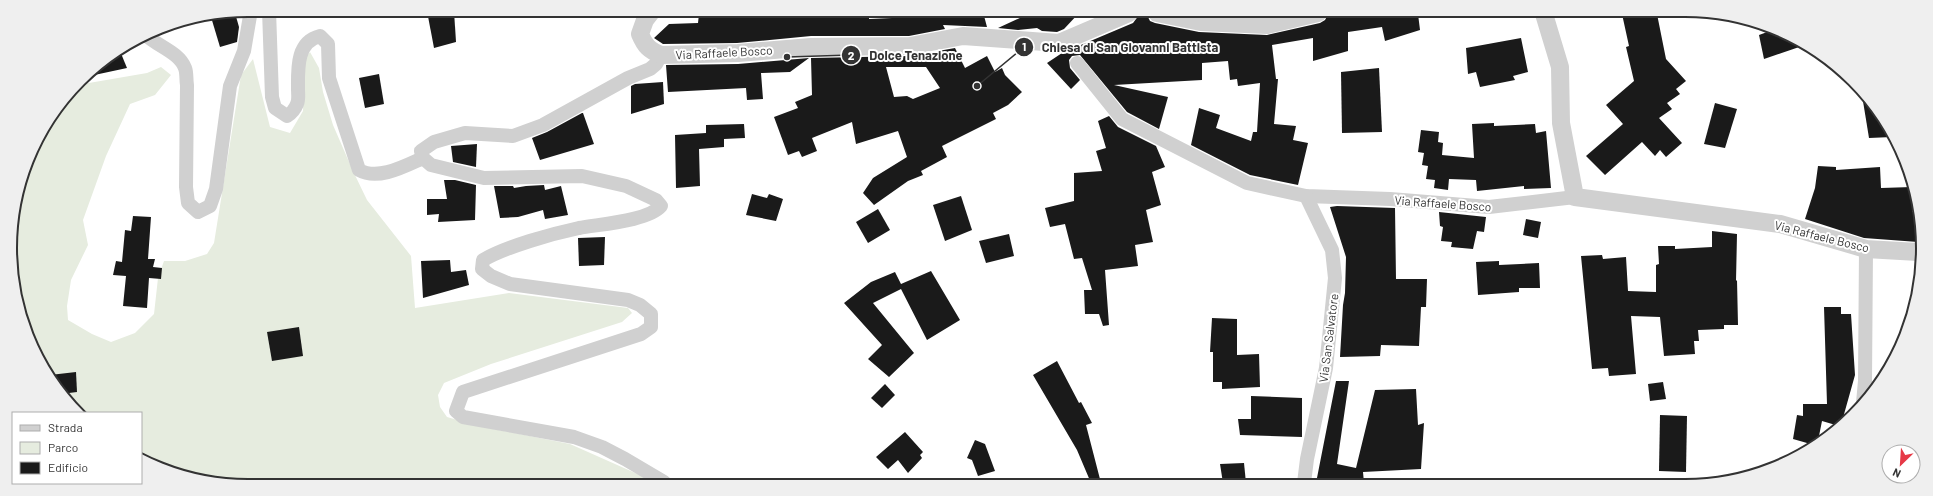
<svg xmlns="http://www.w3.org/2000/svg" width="1933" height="496" font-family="Barlow,sans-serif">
<rect width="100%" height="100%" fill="#fff"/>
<polygon fill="#e6ecdf" points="310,52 319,68 323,92 333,125 353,171 367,200 411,256 415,308 509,293 628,308 632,313 622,322 491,364 444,383 438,395 440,407 447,417 478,426 570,444 642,476 650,482 202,481 141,459 141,413 82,413 59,393 18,310 11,232 35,143 81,83 83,84 147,73 161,67 171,75 155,95 130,104 106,156 83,220 88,245 71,280 67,306 68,320 92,334 111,342 135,333 154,314 158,278 164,261 185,261 207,254 214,243 241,75 253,59 270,127 290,133 303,111 305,59"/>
<g fill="#1a1a1a" fill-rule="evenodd">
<polygon points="427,11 454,11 456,42 434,48"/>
<polygon points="727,11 869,12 869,19 915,17 918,15 918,12 983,12 987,27 943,25 945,29 909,36 811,36 737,43 663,44 654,38 669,24 698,23 699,14"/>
<polygon points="1033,12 1079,13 1064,29 1057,32 1042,31 1037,28 1018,30 998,28"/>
<polygon points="235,13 239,27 237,42 220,47 211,17"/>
<polygon points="1146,13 1150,21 1155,23 1199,32 1267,35 1320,23 1325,20 1328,14 1334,13 1418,14 1420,30 1385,41 1382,27 1348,32 1348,51 1313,61 1313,38 1272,45 1276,79 1278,79 1274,124 1296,126 1293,140 1308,143 1298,185 1250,175 1191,145 1199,108 1220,115 1216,128 1251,141 1253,132 1257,132 1260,83 1238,86 1237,79 1230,80 1228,61 1202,63 1202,80 1114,85 1168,97 1159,129 1127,112 1080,55 1072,56 1069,60 1070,68 1080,80 1071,89 1047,63 1062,53 1133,23 1139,15"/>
<polygon points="1622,14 1657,14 1666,59 1686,81 1676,89 1680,94 1667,103 1672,109 1659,118 1682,143 1666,157 1660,150 1655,156 1642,142 1605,175 1586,156 1623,124 1606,105 1634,81 1626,47 1629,46"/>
<polygon points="1770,31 1805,45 1764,59 1759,35"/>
<polygon points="1521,38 1528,72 1513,76 1515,80 1480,87 1476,72 1468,74 1466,48"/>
<path d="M 955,48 L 965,68 L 987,56 L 995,72 L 1002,68 L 1005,75 L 1022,92 L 1008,105 L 993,113 L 996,119 L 942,146 L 947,157 L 921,171 L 923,175 L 908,181 L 874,205 L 863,193 L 873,178 L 907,157 L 898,131 L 856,144 L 852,122 L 812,138 L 817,151 L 802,157 L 799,151 L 788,155 L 774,117 L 798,108 L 795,102 L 812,95 L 811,58 L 910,56 ZM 886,67 L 926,67 L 940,88 L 913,99 L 907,96 L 894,97 Z"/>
<polygon points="120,51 127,68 85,77 91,69"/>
<polygon points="809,58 790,72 761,73 763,99 747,100 746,88 668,92 666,65 738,64"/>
<polygon points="1379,68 1382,132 1342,133 1341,72"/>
<polygon points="379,74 384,104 365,108 359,78"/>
<polygon points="663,82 664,104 631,114 631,86 635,84"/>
<polygon points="1862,95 1883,116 1892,137 1869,138"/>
<polygon points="1715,103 1737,109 1725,148 1704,144"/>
<polygon points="582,113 583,113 594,144 540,160 532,138 547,132"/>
<polygon points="1109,116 1118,127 1156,146 1165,167 1152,172 1161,205 1146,210 1153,242 1135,245 1138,266 1105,270 1109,325 1103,326 1099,314 1085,314 1084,290 1092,290 1082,258 1074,259 1065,224 1050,227 1045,208 1074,201 1074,173 1102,171 1096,151 1106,148 1098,121"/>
<polygon points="1494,123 1494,126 1535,124 1536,133 1546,131 1551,188 1524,189 1524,186 1477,191 1476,180 1449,179 1448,190 1434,188 1435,180 1426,179 1428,166 1422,165 1424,153 1418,152 1421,130 1439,132 1438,142 1443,143 1442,155 1474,158 1472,124"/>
<polygon points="744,124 745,138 724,139 724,147 699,149 700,186 676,188 675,135 706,133 706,125"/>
<polygon points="477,144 476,167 453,162 451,146"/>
<polygon points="1818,166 1836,167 1836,170 1880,167 1881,188 1912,187 1912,212 1918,212 1918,242 1864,238 1805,219 1815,188"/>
<polygon points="444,180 455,180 476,185 475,220 438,222 439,214 427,215 427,199 447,199"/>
<polygon points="544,185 545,190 561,186 568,215 545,219 543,210 518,217 500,218 494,186 513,186 514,188 526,186"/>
<polygon points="752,194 767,198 769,194 783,199 776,221 746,215"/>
<polygon points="961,196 972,230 945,241 933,205"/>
<polygon points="1337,206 1395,208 1396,279 1427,279 1426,307 1421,307 1419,346 1381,345 1380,356 1340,357 1343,305 1345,293 1346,257 1330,207"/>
<polygon points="878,209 890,230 868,243 856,222"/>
<polygon points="1439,212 1486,217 1484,232 1477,231 1473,249 1451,247 1452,242 1441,241 1443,227 1440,226"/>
<polygon points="133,216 151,217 148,259 155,259 153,267 162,268 161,279 149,278 147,308 123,306 126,276 113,275 116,261 122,262 125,230 131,231"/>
<polygon points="1526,219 1541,222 1538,238 1523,235"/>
<polygon points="1712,231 1737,234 1736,281 1737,280 1738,325 1724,325 1724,329 1698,330 1699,341 1694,341 1695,354 1664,356 1660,317 1631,316 1636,374 1609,376 1608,368 1592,369 1581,256 1602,255 1603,259 1626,257 1628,291 1656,292 1656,265 1659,264 1658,246 1675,246 1675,249 1712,247"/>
<polygon points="1009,234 1014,256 986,263 979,241"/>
<polygon points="605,237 604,265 579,266 578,238"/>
<polygon points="450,260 451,272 466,270 469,285 423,298 421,261"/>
<polygon points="1499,261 1499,265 1539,263 1540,288 1519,288 1519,292 1478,295 1476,262"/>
<polygon points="931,271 960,320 927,340 901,289 873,303 914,353 889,377 868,359 882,345 844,303 871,282 895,272 901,284"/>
<polygon points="1824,307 1841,307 1841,314 1851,314 1855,375 1841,425 1839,426 1822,421 1818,441 1814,445 1793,439 1797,415 1803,416 1803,404 1827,404"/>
<polygon points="1212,318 1237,319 1237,355 1259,354 1260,387 1222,389 1222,382 1213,382 1213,352 1210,352"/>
<polygon points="299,327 303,356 272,361 267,332"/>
<polygon points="1057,361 1079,403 1081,402 1092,423 1086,425 1101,483 1091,483 1077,450 1033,375"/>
<polygon points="76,372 77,392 61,394 50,375"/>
<polygon points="1336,381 1349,381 1337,464 1356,468 1375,390 1416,389 1418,425 1424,423 1421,469 1363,472 1364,483 1316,483"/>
<polygon points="1663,382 1666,399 1650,401 1648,384"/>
<polygon points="885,384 895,395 882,408 871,398"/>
<polygon points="1251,396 1302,398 1302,437 1240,435 1238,419 1251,419"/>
<polygon points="1660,415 1687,416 1686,472 1659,471"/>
<polygon points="905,432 923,452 920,455 922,458 908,473 898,460 888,469 876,457"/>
<polygon points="975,440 985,444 995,471 978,476 972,460 967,458"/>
<polygon points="1244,463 1246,483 1223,483 1220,464"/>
</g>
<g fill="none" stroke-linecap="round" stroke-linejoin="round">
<g stroke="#d0d0d0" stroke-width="14">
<path d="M 269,10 L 272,97 L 275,108 L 287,116 C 292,113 295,109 297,104 C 299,100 298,93 298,89 C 298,69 296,42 320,36 L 328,44 L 329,78 L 359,170 C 378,181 405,166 423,158"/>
<path d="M 146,35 C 157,46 179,52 185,68 C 187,73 186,80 187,85 L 186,187 L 188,203 L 198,212 L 210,206 L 216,189 L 230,86 L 244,51 L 251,10"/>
<path d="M 661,55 L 656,64 L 650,69 L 628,78 L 543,125 L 513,136 L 465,133 L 434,142 L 421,151 L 423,158 L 431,165 L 484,178 L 582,176 L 626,186 L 656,200 L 661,206 C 648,221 600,224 579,228 C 551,234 508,246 483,260 L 482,269 L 491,276 L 510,284 L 628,300 L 640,305 L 651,314 L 651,327 L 641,334 L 463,392 L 456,411 L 463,417 L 574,437 L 602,447 L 625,459 L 664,482"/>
<polyline points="1077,63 1122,119 1247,183 1306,196 1390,199 1489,207 1575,197"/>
<polyline points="1863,403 1865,381 1866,249"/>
<polyline points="1304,483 1307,459 1326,368 1335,278 1332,250 1306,196"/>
</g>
<g stroke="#d0d0d0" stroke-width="18">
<path d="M 652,11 L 645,20 L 640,34 C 645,46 649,50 661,55 L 738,53 L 811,47 L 910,46 L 963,36 L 1059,43 L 1129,13"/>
<polyline points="1157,13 1201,22 1267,25 1318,13"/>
<polyline points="1544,14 1560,67 1561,123 1575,197 1780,224 1866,249 1918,252"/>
</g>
</g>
<g text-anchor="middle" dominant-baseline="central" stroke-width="4" stroke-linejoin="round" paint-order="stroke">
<g font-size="12" fill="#333" stroke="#fff">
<text transform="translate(724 52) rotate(-3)">Via Raffaele Bosco</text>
<text transform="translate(1443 203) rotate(4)">Via Raffaele Bosco</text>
<text transform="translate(1822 236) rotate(14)">Via Raffaele Bosco</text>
<text transform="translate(1328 338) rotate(-83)">Via San Salvatore</text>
</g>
</g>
<path d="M0 0H1933V496H0ZM248 17H1685A231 231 0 0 1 1916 248V248A231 231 0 0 1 1685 479H248A231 231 0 0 1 17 248V248A231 231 0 0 1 248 17Z" fill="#efefef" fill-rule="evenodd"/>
<path fill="none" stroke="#333" stroke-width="2" d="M248 17H1685A231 231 0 0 1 1916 248V248A231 231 0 0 1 1685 479H248A231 231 0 0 1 17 248V248A231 231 0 0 1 248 17Z"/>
<path fill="none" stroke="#333" stroke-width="1.5" d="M977 86L1024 47M787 57L851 55"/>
<g fill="#333" stroke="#fff" stroke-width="1.5">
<circle cx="977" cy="86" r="4"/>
<circle cx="787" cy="57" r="4"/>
<circle cx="1024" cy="47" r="10"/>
<circle cx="851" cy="55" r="10"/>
</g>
<g font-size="12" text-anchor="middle" font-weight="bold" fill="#fff">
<text x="1024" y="51">1</text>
<text x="851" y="60">2</text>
</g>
<g font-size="13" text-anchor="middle" font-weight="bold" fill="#333" stroke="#fff" stroke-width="4" stroke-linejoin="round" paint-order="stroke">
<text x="1130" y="52">Chiesa di San Giovanni Battista</text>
<text x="916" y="60">Dolce Tenazione</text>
</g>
<rect x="12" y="412" width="130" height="72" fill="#ffffff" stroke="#adadad"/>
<rect x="20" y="425" width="20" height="6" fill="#d0d0d0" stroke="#adadad"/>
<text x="48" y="432" font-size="12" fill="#333333">Strada</text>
<rect x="20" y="442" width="20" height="12" fill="#e6ecdf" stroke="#adadad"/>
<text x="48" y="452" font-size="12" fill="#333333">Parco</text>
<rect x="20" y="462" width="20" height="12" fill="#1a1a1a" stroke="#adadad"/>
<text x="48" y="472" font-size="12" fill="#333333">Edificio</text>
<g transform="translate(1901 464) rotate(205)"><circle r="19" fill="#ffffff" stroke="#adadad"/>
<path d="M0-3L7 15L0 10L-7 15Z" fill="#e63946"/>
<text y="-6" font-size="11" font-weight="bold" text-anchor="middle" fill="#333333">N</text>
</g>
</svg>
